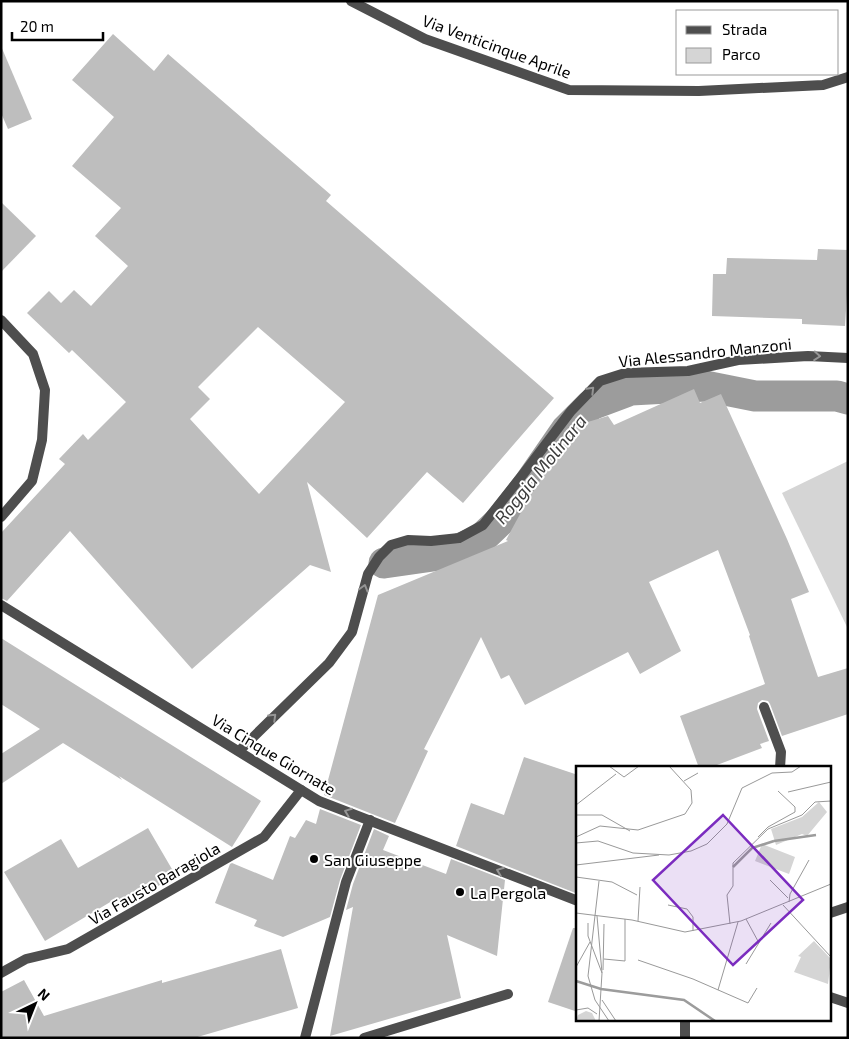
<svg xmlns="http://www.w3.org/2000/svg" width="849" height="1039" font-family="'Exo 2',sans-serif">
<rect width="100%" height="100%" fill="#fff"/>
<polygon fill="#d5d5d5" points="848,461 848,629 782,493"/>
<g fill="none" stroke-linecap="round" stroke-linejoin="round">
<polyline stroke="#9c9c9c" stroke-width="31" points="384,563 447,554 480,540 502,519 528,485 566,430 591,405 631,390 705,386 755,396 837,396 848,399"/>
</g>
<g fill="#bebebe" fill-rule="evenodd">
<path d="M 113,34 L 154,71 L 168,54 L 331,195 L 326,201 L 554,398 L 463,503 L 427,472 L 367,538 L 307,482 L 331,572 L 310,565 L 192,669 L 70,531 L 7,601 L 1,598 L 1,533 L 65,464 L 59,459 L 83,434 L 88,440 L 126,402 L 72,350 L 69,353 L 27,313 L 49,291 L 61,303 L 74,290 L 91,306 L 128,266 L 95,236 L 121,208 L 72,166 L 114,117 L 72,80 ZM 258,327 L 345,402 L 259,494 L 190,419 L 210,399 L 198,387 Z"/>
<polygon points="1,46 32,119 8,129 1,113"/>
<polygon points="1,202 36,236 1,272"/>
<polygon points="818,249 848,250 848,278 845,326 802,324 802,319 712,316 713,274 726,274 727,258 817,260"/>
<polygon points="694,389 700,403 721,394 787,539 809,592 791,599 818,677 848,668 848,714 782,736 770,704 768,701 762,700 758,703 757,709 769,741 760,744 762,748 709,768 699,768 680,716 765,684 749,636 750,635 718,550 649,582 681,651 640,674 628,652 525,705 509,675 501,679 481,637 424,749 428,751 395,823 324,795 378,595 508,541 506,540 526,503 574,426 608,416 614,425"/>
<polygon points="1,638 261,801 232,847 119,776 122,780 63,743 1,784 1,754 40,729 1,704"/>
<polygon points="524,757 578,775 578,894 456,846 471,803 504,815"/>
<polygon points="320,809 361,825 340,880 330,917 283,937 254,926 257,920 215,903 230,864 232,863 273,880 290,836 295,838 306,820 316,824"/>
<polygon points="148,828 176,876 122,906 117,898 45,941 4,872 61,839 78,868"/>
<polygon points="374,829 389,836 383,850 446,874 451,859 505,880 497,956 447,935 461,998 330,1036 353,907 346,910 353,884"/>
<polygon points="573,928 578,928 578,1012 548,1002"/>
<polygon points="281,949 298,1008 194,1038 1,1038 1,992 24,980 44,1016 162,980 162,983"/>
</g>
<g fill="none" stroke-linecap="round" stroke-linejoin="round">
<g stroke="#4e4e4e" stroke-width="10">
<polyline points="351,1 425,39 569,90 699,91 823,85 848,77"/>
<polyline points="1,320 33,354 45,390 42,440 32,481 1,517"/>
<polyline points="1,605 319,801 578,901"/>
<polyline points="764,707 781,752 780,768"/>
<polyline points="239,751 329,663 352,632 368,574 379,557 391,545 408,540 431,541 459,538 483,525 524,473 571,411 600,381 625,373 688,371 738,360 808,356 848,358"/>
<polyline points="830,913 848,907"/>
<polyline points="1,973 26,959 68,949 264,837 301,790"/>
<polyline points="830,997 848,1003"/>
<polyline points="685,1020 685,1038"/>
<polyline points="305,1038 346,882 370,820"/>
<polyline points="364,1038 508,994"/>
</g>
</g>
<defs><path id="oneway-chevron" d="M-2-3.5L2.5 0L-2 3.5" fill="none" stroke-width="1.6" stroke-linecap="round" stroke-linejoin="round" transform="scale(1.25)"/></defs>
<g stroke="#959595">
<use href="#oneway-chevron" transform="translate(817 356) rotate(4)"/>
<use href="#oneway-chevron" transform="translate(591 390) rotate(-45)"/>
<use href="#oneway-chevron" transform="translate(364 588) rotate(-74)"/>
<use href="#oneway-chevron" transform="translate(273 717) rotate(-44)"/>
<use href="#oneway-chevron" transform="translate(348 812) rotate(-159)"/>
<use href="#oneway-chevron" transform="translate(500 871) rotate(-159)"/>
</g>
<g fill="#000" stroke="#fff" stroke-width="2">
<circle cx="314" cy="859" r="5"/>
<circle cx="460" cy="892" r="5"/>
</g>
<g text-anchor="middle" dominant-baseline="central" stroke-width="4" stroke-linejoin="round" paint-order="stroke">
<g font-size="16" fill="#000" stroke="#fff">
<text transform="translate(497 46) rotate(20)">Via Venticinque Aprile</text>
<text transform="translate(705 352) rotate(-6)">Via Alessandro Manzoni</text>
<text transform="translate(274 754) rotate(31)">Via Cinque Giornate</text>
<text transform="translate(154 883) rotate(-30)">Via Fausto Baragiola</text>
</g>
<g font-size="16" fill="#000" stroke="#fff" text-anchor="start">
<text x="324" y="859">San Giuseppe</text>
<text x="470" y="892">La Pergola</text>
</g>
<g font-size="18" font-style="italic" fill="#3d3d3d" stroke="#fff">
<text transform="translate(540 469) rotate(-51)">Roggia Molinara</text>
</g>
</g>
<g transform="translate(576 766)">
<rect width="255" height="255" fill="#fff"/>
<path d="M 243,36 L 251,46 L 231,70 L 226,68 L 200,79 L 195,63 L 226,51 ZM 186,78 L 219,91 L 213,108 L 179,95 ZM 238,175 L 255,193 L 252,218 L 218,206 L 225,191 L 222,190 ZM 10,245 L 16,247 L 20,255 L 0,255 L 2,249 Z" fill="#d5d5d5"/>
<path fill="none" stroke="#9c9c9c" stroke-width="2.5" d="M 198,75 L 240,69M 157,101 L 176,82 L 198,75M 0,215 L 25,223 L 108,234 L 139,255"/>
<path fill="none" stroke="#999" stroke-width="1" d="M 33,0 L 48,11 L 63,0M 108,15 L 122,7M 212,26 L 255,16M 0,39 L 40,8M 0,49 L 26,49 L 54,65M 0,71 L 24,60 L 62,64 L 109,48 L 116,37 L 115,24 L 93,0M 182,71 L 192,61 L 219,46 L 219,41 L 202,25M 0,77 L 22,75 L 57,87 L 93,89 L 115,85 L 131,78 L 151,58 L 166,22 L 196,7 L 216,6 L 225,0M 0,99 L 83,89M 0,111 L 36,116 L 61,129M 194,114 L 212,132M 23,115 L 12,210 L 19,234 L 33,255M 213,136 L 214,128 L 233,94M 92,139 L 111,143 L 117,151 L 117,165M 207,139 L 255,191M 0,147 L 56,154 L 109,166 L 165,155 L 255,118M 21,150 L 26,207M 170,153 L 183,177M 62,155 L 64,121M 12,157 L 12,170 L 26,207 L 23,255M 154,158 L 151,129 L 157,120 L 157,97 L 192,63 L 226,49 L 239,36 L 255,35M 28,193 L 49,195 L 49,153M 62,194 L 117,213 L 172,237 L 181,222M 170,198 L 195,157M 0,201 L 14,176M 27,204 L 28,158M 142,224 L 162,156M 26,234 L 40,255M 0,244 L 12,242 L 21,248"/>
<path fill="#7b2cbf" fill-opacity="0.15" stroke="#7b2cbf" stroke-width="2.5" d="M 147,49 L 227,134 L 157,199 L 77,114 Z"/>
<rect width="255" height="255" fill="none" stroke="#000" stroke-width="2.5"/>
</g>
<rect width="849" height="1039" fill="none" stroke="#000000" stroke-width="5"/>
<rect x="676" y="10" width="162" height="65" fill="#ffffff" stroke="#999999"/>
<rect x="686" y="26" width="25" height="8" fill="#4e4e4e" stroke="#999999"/>
<text x="722" y="35" font-size="15" fill="#000000">Strada</text>
<rect x="686" y="48" width="25" height="15" fill="#d5d5d5" stroke="#999999"/>
<text x="722" y="60" font-size="15" fill="#000000">Parco</text>
<g transform="translate(35 1004) rotate(43)" stroke="#ffffff" stroke-width="4" paint-order="stroke">
<path d="M0-4L9 19L0 12L-9 19Z" fill="#000000"/>
<text y="-8" font-size="14" font-weight="bold" text-anchor="middle" fill="#000000">N</text>
</g>
<path d="M12 32v8h91v-8" fill="none" stroke="#000000" stroke-width="2.5"/>
<text x="20" y="32" font-size="15" fill="#000000" stroke="#ffffff" stroke-width="4" paint-order="stroke">20 m</text>
</svg>
